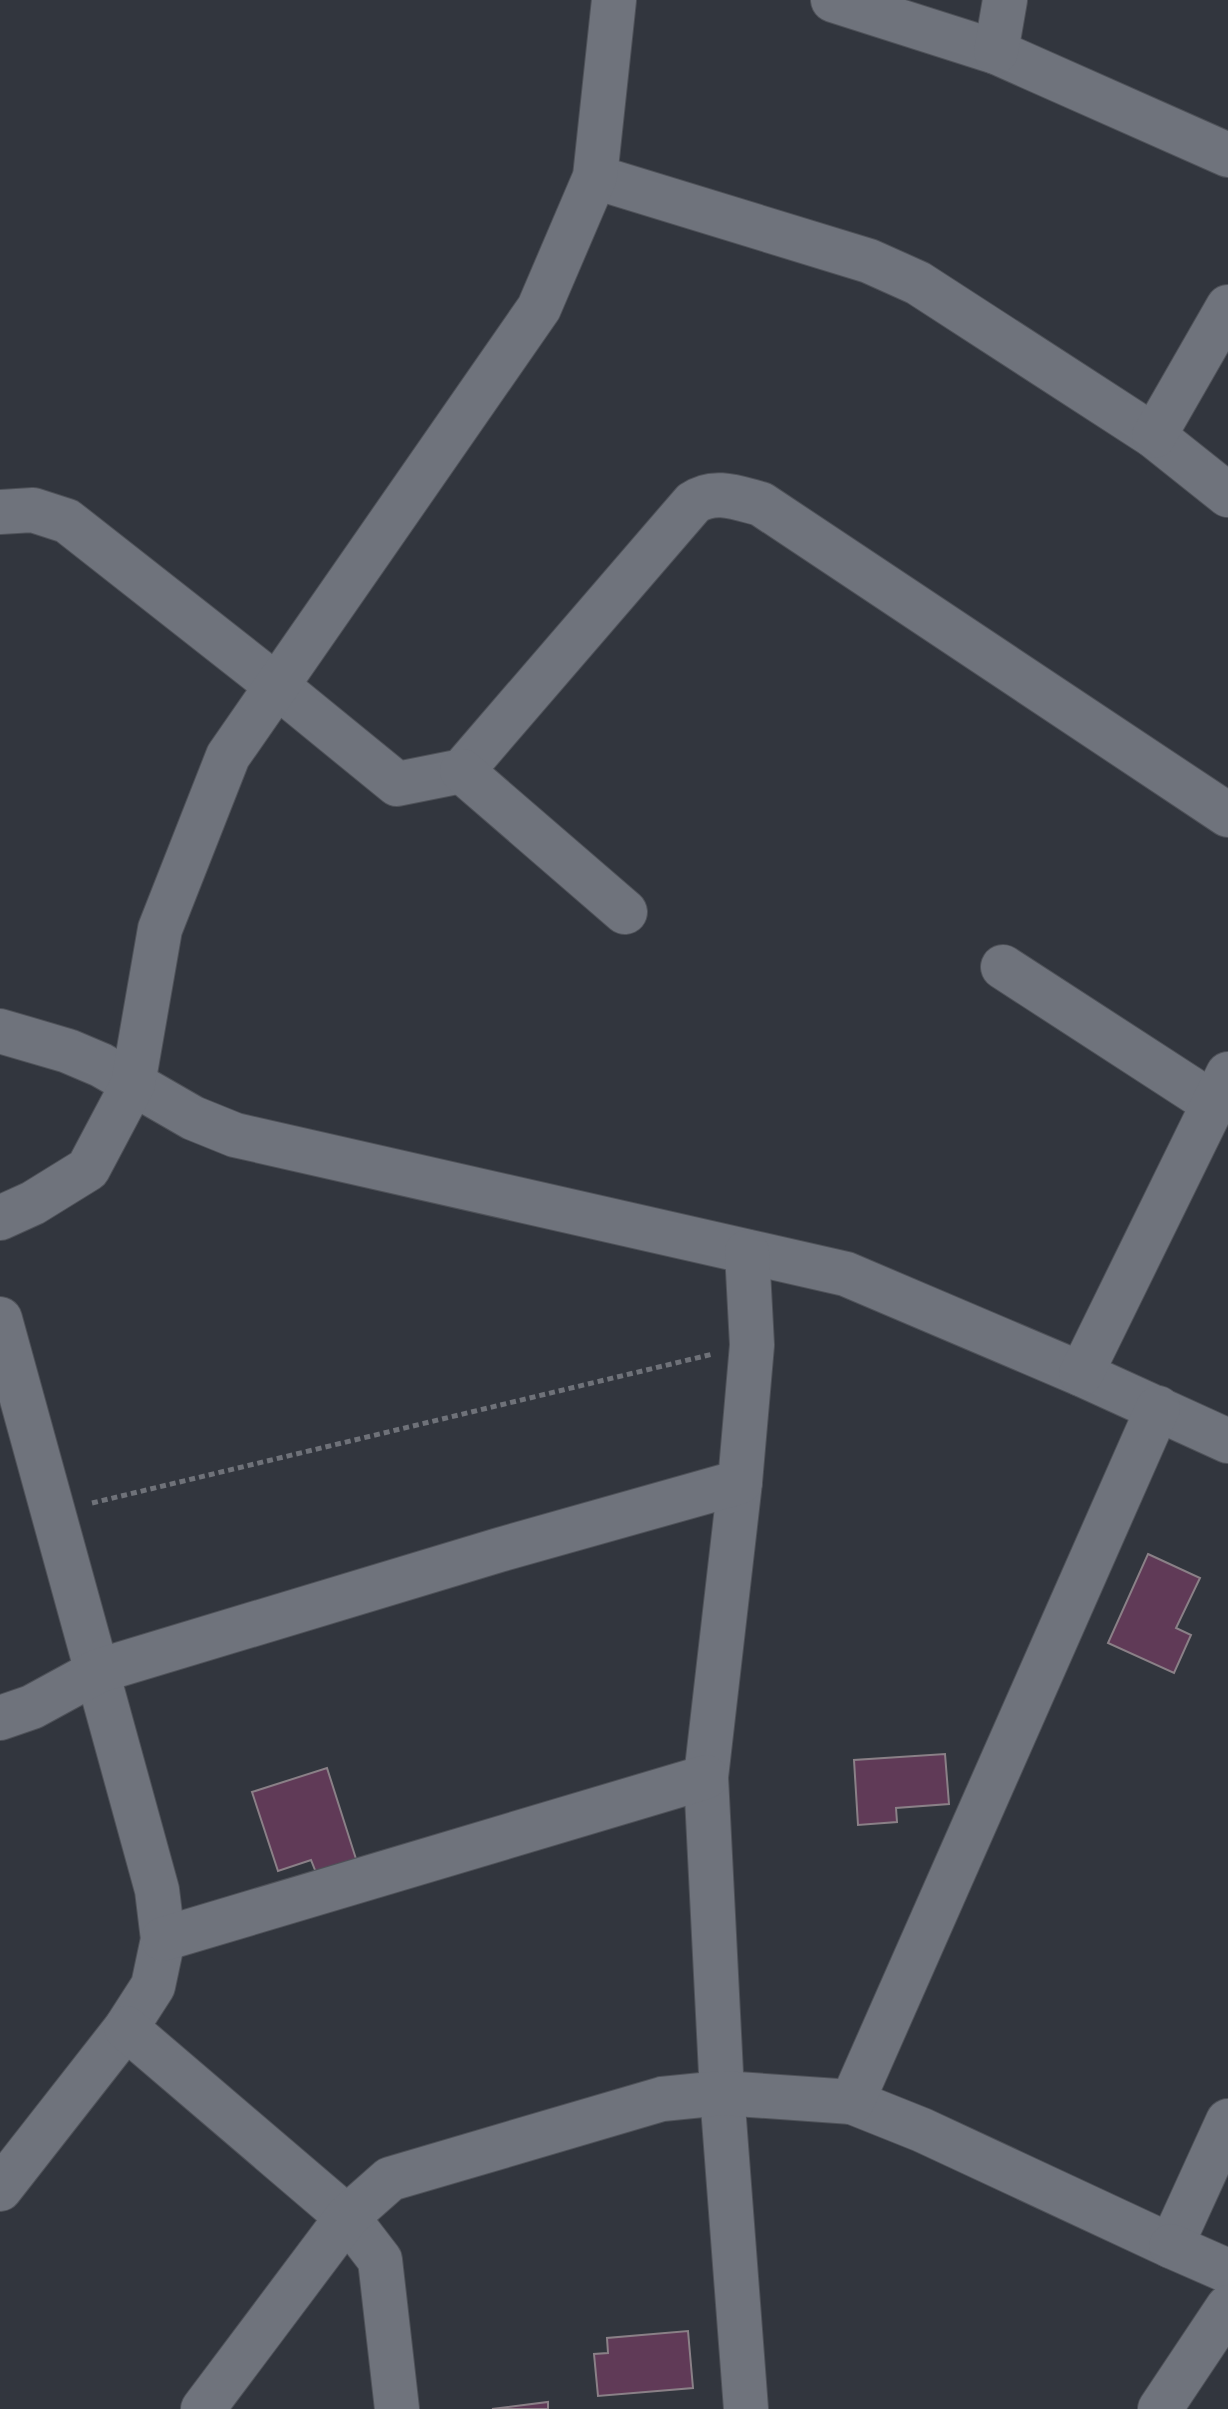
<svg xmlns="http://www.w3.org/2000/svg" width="1228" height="2409" font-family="'Exo 2',sans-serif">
<rect width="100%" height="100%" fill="#32363e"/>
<g fill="#603a57" stroke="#8a8087" stroke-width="2">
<polygon points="1148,1554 1200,1578 1176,1628 1191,1635 1174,1673 1108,1643"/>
<polygon points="945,1754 949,1804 896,1808 897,1822 858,1825 854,1760"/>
<polygon points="327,1768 357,1862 317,1875 311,1860 278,1871 252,1792"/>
<polygon points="688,2331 693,2388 598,2396 594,2354 608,2353 607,2338"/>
<polygon points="548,2402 548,2409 492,2409"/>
</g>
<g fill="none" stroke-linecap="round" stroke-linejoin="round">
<defs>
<g id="street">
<polyline points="833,0 996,52 1228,155"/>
<polyline points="996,52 1005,0"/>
<polyline points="595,177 869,261 918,283 1154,436 1228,495"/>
<polyline points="1154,436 1228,307"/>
<path d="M 0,512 L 33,510 L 67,521 L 277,686 L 397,784 L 462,771 L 693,503 C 714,488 738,498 761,504 L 1228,815"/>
<polyline points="462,771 625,912"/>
<polyline points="1003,967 1214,1104"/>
<polyline points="0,1031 68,1051 101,1065 193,1118 235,1135 846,1274 1081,1374 1228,1441"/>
<polyline points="0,1218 33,1203 88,1169 133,1084 160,929 228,756 539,308 595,177 614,0"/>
<polyline points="0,1319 157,1890 163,1939 153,1986 126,2028 0,2189"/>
<polyline points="1081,1374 1228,1074"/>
<polyline points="740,1482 706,1777 722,2093 746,2409"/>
<polyline points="0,1718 32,1707 98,1671 499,1550 740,1482 752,1345 747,1252"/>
<polyline points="163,1939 706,1777"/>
<polyline points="126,2028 347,2217 380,2260 397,2409"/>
<polyline points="852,2102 922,2130 1171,2246 1228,2121"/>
<polyline points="1171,2246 1228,2271"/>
<polyline points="203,2409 347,2217 390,2179 662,2099 722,2093 852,2102 1158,1408"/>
<polyline points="1160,2409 1228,2307"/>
</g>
</defs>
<use href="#street" stroke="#4f5259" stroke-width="46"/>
<polyline stroke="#6f7279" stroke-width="5" stroke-dasharray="6 4" stroke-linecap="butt" points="92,1503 713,1354"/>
<use href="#street" stroke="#6f737c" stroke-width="44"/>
</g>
</svg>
